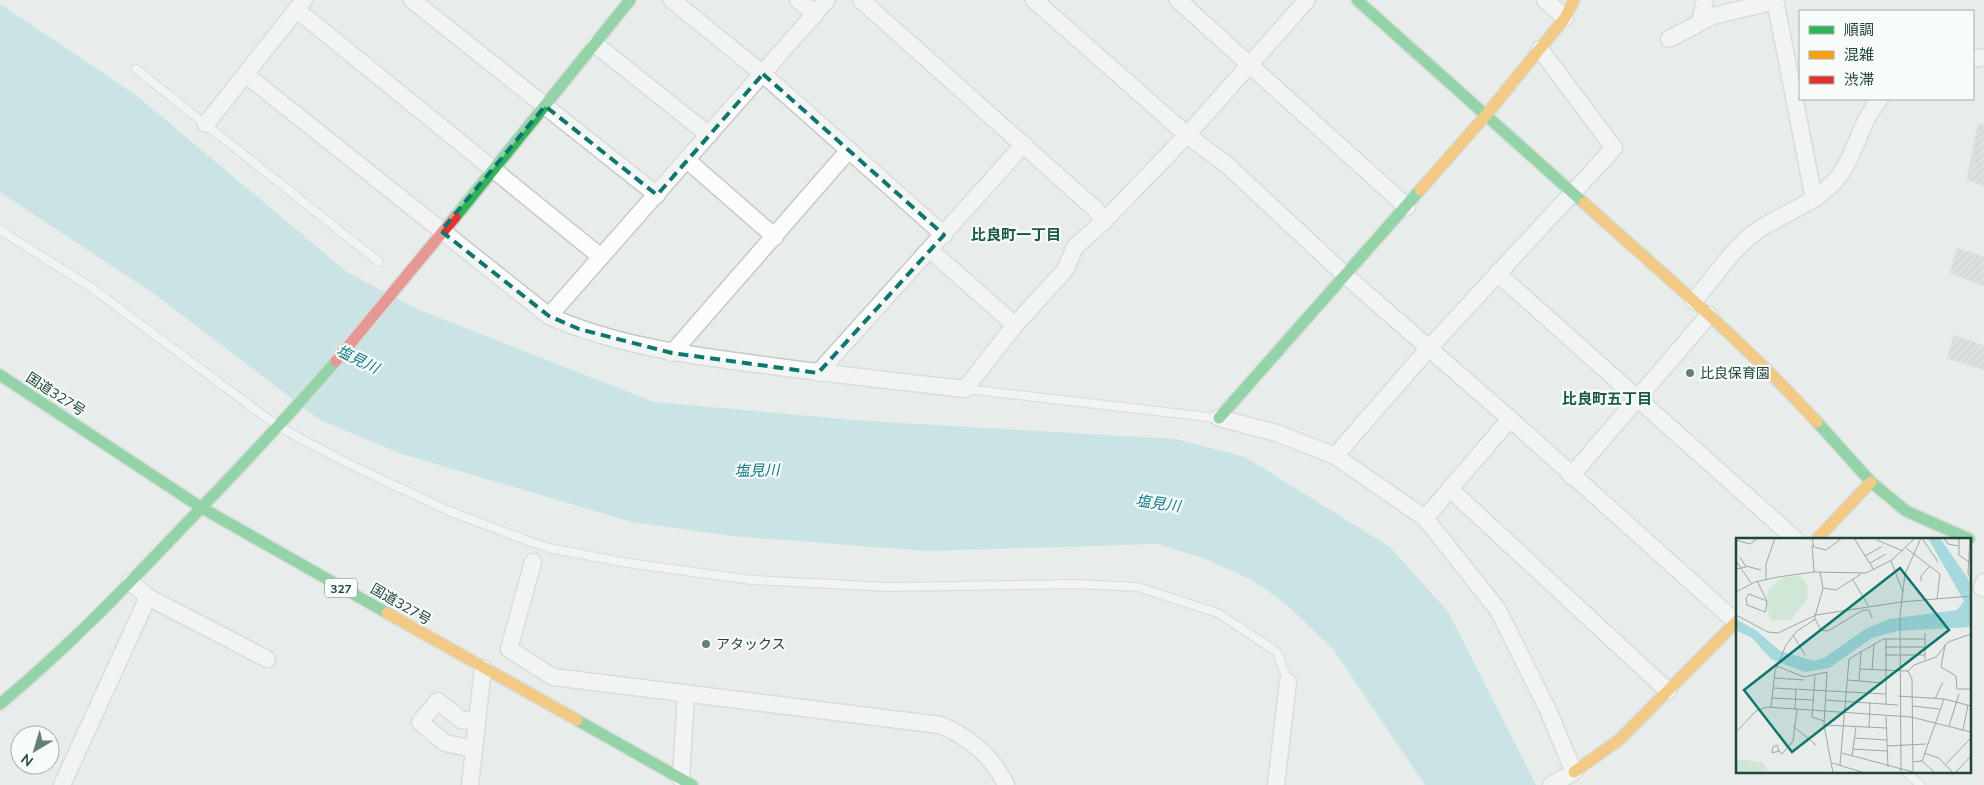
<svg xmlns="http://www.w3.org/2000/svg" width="1984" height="785" font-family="Mulish,'Noto Sans JP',sans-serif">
<defs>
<pattern id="building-hatch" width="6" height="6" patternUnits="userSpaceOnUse" patternTransform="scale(1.25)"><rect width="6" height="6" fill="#ced4d2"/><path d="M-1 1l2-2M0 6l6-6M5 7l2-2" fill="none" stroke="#b1b7b5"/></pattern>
</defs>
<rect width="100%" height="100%" fill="#e8edeb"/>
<polygon fill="#a6d9de" points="0,4 137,96 347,272 417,309 654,402 866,421 1176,439 1245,457 1390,547 1449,613 1536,785 1425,785 1333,649 1287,605 1254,581 1206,559 1157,544 926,551 732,536 632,522 402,454 320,420 157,296 0,192"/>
<g fill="url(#building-hatch)" stroke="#d0d6d4">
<polygon points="1978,123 1984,124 1984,186 1967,180"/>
<polygon points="1957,248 1984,257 1984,286 1950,273"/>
<polygon points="1954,335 1984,346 1984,370 1947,358"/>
</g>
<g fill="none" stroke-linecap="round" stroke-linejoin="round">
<defs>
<g id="lane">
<polyline points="136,69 379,262"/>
<polyline points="0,230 92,288 279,427 347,463 449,511 531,542 549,548 628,563 752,580 889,587 1077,584 1138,587 1218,613 1277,652 1288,682"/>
<polyline points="966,389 1217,418"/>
<polyline points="1905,771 1920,785"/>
</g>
<g id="street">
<polyline points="412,0 657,195"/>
<polyline points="672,0 763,74 944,235"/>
<polyline points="798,0 815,14"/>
<polyline points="861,0 1096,210 1104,221"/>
<polyline points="1034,0 1187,135 1227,165 1345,275 1510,419 1736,622"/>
<polyline points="1178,0 1407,207"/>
<polyline points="1545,0 1565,18"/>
<polyline points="1775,0 1814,199"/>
<polyline points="297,10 601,257"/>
<polyline points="1700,22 1705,0"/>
<polyline points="1669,39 1713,16 1775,1"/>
<polyline points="595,44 709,135"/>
<polyline points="1973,59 1984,57"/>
<path d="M 246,75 L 549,316 C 612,344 681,354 749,363 C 821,373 893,381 965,389 L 1015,325 L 1065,270 L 1075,247 L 1104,221 L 1187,135 L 1307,0"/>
<polyline points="206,124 304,0"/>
<polyline points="687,160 775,237"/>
<polyline points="930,250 1015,325"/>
<polyline points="1497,273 1795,539"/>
<path d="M 1694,301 C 1714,277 1735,245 1761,228 C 1785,213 1812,204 1832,184 C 1856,160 1858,124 1880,99"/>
<polyline points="549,316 827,0"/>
<polyline points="672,353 849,150"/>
<polyline points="818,373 1024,144"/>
<polyline points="1219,418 1277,433 1335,456 1425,518 1498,610 1547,708 1574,772 1551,785"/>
<polyline points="1335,456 1429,348 1614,148 1540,49"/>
<polyline points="1571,476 1709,315"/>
<polyline points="1451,490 1668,691"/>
<polyline points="1425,518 1510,419"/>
<path d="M 533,562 L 509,649 L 553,677 L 940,725 C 968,736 993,757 1006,785"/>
<polyline points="1984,582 1982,588 1984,588"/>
<polyline points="148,597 267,659"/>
<polyline points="474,749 445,743 420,722 438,701 461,720 477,721"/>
<polyline points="681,779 686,693"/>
<polyline points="62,785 148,597 130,582"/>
<polyline points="470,785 483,668"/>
<polyline points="1276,785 1288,682"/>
</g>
<g id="fast">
<polyline points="1357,0 1584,203"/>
<polyline points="455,217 630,0"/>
<polyline points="0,375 202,508 387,613"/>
<polyline points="1219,418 1420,190"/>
<polyline points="1817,422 1871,482 1906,511 1969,539"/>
<path d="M 0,704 C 64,651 122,591 179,531 C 233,475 286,419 336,361"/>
<polyline points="577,720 692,785"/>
</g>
<g id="slow">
<polyline points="1420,190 1486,115 1565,18 1574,0"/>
<path d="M 1584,203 C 1663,274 1745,343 1817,422"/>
<polyline points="1817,539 1871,482"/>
<polyline points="387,613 577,720"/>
<polyline points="1574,772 1619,740 1738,620"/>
</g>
<polyline id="jam" points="336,361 455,217"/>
</defs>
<use href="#lane" stroke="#c5cac8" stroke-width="10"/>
<use href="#street" stroke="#c5cac8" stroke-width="19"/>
<use href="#fast" stroke="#c3cbc8" stroke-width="14"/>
<use href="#slow" stroke="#c3cbc8" stroke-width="14"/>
<use href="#jam" stroke="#c3cbc8" stroke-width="14"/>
<use href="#lane" stroke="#fcfcfc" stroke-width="8"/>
<use href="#street" stroke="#fcfcfc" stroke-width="16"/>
<use href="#fast" stroke="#30b455" stroke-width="11"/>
<use href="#slow" stroke="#ff9f0a" stroke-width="11"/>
<use href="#jam" stroke="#e5322d" stroke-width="11"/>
</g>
<path d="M0 0H1984V785H0ZM 763,74 L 944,235 L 818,373 L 672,353 L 579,329 L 549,316 L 441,231 L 545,106 L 657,195 Z" fill="#e8edeb" fill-opacity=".55" fill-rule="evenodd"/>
<path fill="none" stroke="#0f766e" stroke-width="4" stroke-dasharray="10 6" stroke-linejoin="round" d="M 763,74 L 944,235 L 818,373 L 672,353 L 579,329 L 549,316 L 441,231 L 545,106 L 657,195 Z"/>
<g fill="#677f77" stroke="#f7fbf9" stroke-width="2">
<circle cx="1690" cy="373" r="5"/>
<circle cx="706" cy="644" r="5"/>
</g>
<g text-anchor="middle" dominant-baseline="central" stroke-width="4.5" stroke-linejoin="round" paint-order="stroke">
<rect fill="#f7fbf9" stroke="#627b73" stroke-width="1" x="325" y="578.5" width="32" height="19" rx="4"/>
<g font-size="12" font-weight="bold" fill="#224439">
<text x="341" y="588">327</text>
</g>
<g font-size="14" fill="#224439" stroke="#f7fbf9" text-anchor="start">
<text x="1700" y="373">比良保育園</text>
<text x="716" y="644">アタックス</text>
</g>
<g font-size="14" fill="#224439" stroke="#f7fbf9">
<text transform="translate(56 394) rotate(33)">国道327号</text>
<text transform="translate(401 604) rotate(30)">国道327号</text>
</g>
<g font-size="15" font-weight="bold" fill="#1b5947" stroke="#f7fbf9">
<text x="1016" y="234">比良町一丁目</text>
<text x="1607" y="398">比良町五丁目</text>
</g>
<g font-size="15" font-style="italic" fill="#157a87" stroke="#f7fbf9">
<text transform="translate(358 359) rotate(26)">塩見川</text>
<text transform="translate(757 470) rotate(-1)">塩見川</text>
<text transform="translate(1158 503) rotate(8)">塩見川</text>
</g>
</g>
<g transform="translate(1736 538)">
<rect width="235" height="235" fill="#e8edeb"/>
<path d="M 64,38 L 71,47 L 72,59 L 55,82 L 35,83 L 30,70 L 32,52 L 47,39 ZM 0,221 L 27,224 L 32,233 L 0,235 Z" fill="#d0e7d6"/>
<path d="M 192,0 L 204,0 L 235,45 L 235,89 L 161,93 L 136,100 L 93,130 L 69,134 L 35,121 L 16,100 L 0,92 L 0,81 L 21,93 L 44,113 L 78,123 L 88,120 L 131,90 L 153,81 L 221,72 L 228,63 Z" fill="#a6d9de"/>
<path fill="none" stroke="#99a9a4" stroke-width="1" d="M 76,0 L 78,9 L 90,12 L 106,0M 118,0 L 138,32M 186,0 L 202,24M 208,0 L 212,6 L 223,8M 223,0 L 223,17 L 235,25M 234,0 L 232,36 L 235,40M 0,2 L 14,6 L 22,0M 141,2 L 167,13M 76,7 L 78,34M 170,10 L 204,36 L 201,61M 129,18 L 145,9M 0,23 L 15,45M 155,23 L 167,54M 134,25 L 150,16M 10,28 L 25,32M 0,31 L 10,29 L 4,19M 30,41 L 30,26 L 39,0M 117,42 L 133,69M 21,43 L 30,61 L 31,65 L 29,74 L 11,67 L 10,60 L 13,56 L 31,63M 185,43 L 185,38 L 193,29M 87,50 L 100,52 L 125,36M 0,54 L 19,44 L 42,39 L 78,34 L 130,35 L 156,22 L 179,0M 0,77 L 32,94 L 42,95 L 80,77 L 165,64 L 235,58M 79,81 L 85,92 L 92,93 L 127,72 L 133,72 L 136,80M 189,95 L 189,122M 57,97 L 69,117M 209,107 L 205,129 L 220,138 L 221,151 L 235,151M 149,109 L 189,109M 149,117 L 189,117M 41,128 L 68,139 L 91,134 L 88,187 L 97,235M 124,131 L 172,133 L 178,127 L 200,119 L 212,104 L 235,96M 136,132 L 138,106M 172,133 L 176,141 L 177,234M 79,138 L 76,179 L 88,183M 39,140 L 68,142M 112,142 L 147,145M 123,143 L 125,113M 38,150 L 150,156M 162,158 L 208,161 L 235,168M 36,160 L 78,162M 199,161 L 207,144M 89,162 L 162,167M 150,166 L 150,101M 176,168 L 203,171M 35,169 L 39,133 L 50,107 L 61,93 L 78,82 L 87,50 L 84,34M 59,172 L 60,151M 150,178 L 152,229M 88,187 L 150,190M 57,188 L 80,207M 213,188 L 223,156M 133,189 L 134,165M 227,192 L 232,167M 0,194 L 20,173 L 31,169 L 175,179 L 235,194M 119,200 L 151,202M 151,208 L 190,206M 117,211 L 151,213M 43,213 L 41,207 L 37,209 L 36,215 L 43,213 L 46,216 L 57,203 L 61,172M 106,215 L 177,234M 188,215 L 203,220 L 217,235M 116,218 L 120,189M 186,223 L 199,235M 177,224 L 186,223 L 208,161M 96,225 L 129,235M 210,226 L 235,200M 104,227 L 113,121 L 147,101 L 189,101M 165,235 L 164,77 L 169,36 L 185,0M 219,235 L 235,218"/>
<path fill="#0f766e" fill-opacity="0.15" stroke="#0f766e" stroke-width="2.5" d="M 164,30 L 213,92 L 56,214 L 8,152 Z"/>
<rect width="235" height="235" fill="none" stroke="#224439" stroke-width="2.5"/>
</g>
<rect x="1799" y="10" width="175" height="90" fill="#f7fbf9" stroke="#a2b2ac"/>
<rect x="1809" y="26" width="25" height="8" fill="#30b455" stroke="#a2b2ac"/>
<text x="1844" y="35" font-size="15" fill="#224439">順調</text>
<rect x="1809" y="51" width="25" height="8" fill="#ff9f0a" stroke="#a2b2ac"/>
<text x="1844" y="60" font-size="15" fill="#224439">混雑</text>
<rect x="1809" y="76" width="25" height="8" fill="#e5322d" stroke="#a2b2ac"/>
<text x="1844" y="85" font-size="15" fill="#224439">渋滞</text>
<g transform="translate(35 750) rotate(218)"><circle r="24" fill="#f7fbf9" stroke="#a2b2ac"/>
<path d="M0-4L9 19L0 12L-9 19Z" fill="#677f77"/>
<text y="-8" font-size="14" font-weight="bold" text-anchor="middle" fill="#224439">N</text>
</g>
</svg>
